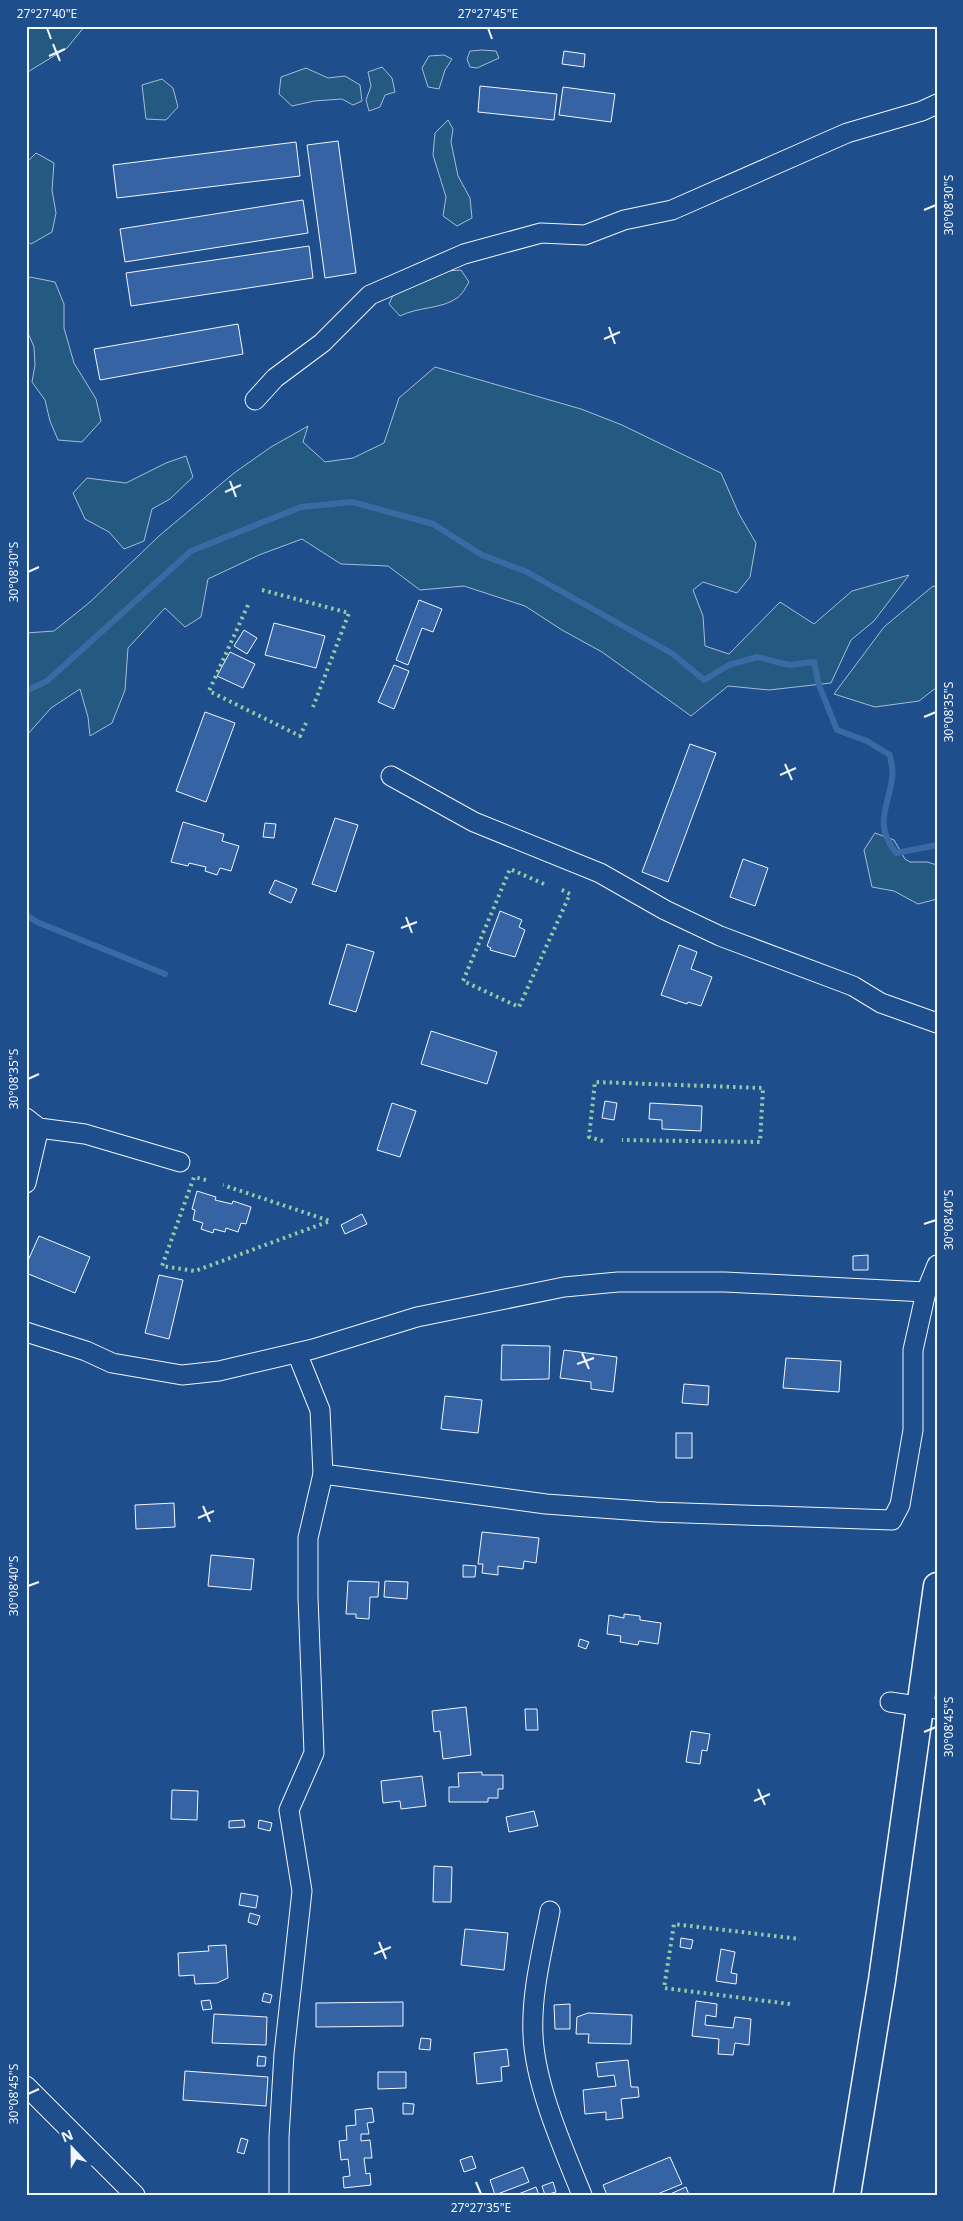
<svg xmlns="http://www.w3.org/2000/svg" width="963" height="2221" font-family="'Noto Sans',sans-serif">
<rect width="100%" height="100%" fill="#1f4e8c"/>
<g fill="#245a82" stroke="#a8bbd7">
<polygon points="26,26 85,26 67,48 26,73"/>
<polygon points="482,50 496,51 499,58 477,68 470,67 467,59 470,51"/>
<polygon points="444,55 452,59 445,70 439,89 428,87 422,68 429,56"/>
<polygon points="382,67 392,78 395,92 385,95 380,107 369,111 366,100 371,86 368,72"/>
<polygon points="306,68 328,78 345,76 360,85 362,101 353,105 342,99 314,101 292,106 279,94 281,77"/>
<polygon points="162,79 173,88 178,107 166,120 146,119 142,85"/>
<polygon points="448,120 453,129 451,142 458,176 470,198 472,218 457,226 443,216 446,197 433,155 435,133"/>
<polygon points="36,153 54,163 52,190 56,213 52,232 31,244 26,241 26,163"/>
<path d="M 461,270 L 469,282 C 466,287 462,295 457,298 C 442,309 417,307 400,316 L 389,304 L 395,291 L 408,285 L 429,280 L 446,271 Z"/>
<polygon points="30,277 55,282 64,304 64,328 74,363 96,399 101,421 82,442 58,440 50,421 45,400 32,382 35,365 34,347 26,328 26,282"/>
<polygon points="435,367 581,409 622,425 721,473 739,514 756,543 750,577 737,593 703,582 693,590 703,616 705,646 729,654 780,602 814,624 852,591 909,575 874,621 851,640 831,683 769,690 728,686 691,716 602,652 562,630 525,606 464,586 420,590 388,566 341,564 302,539 259,555 208,579 201,617 185,627 165,608 128,648 125,690 112,723 90,736 88,717 80,689 51,708 28,734 26,731 26,633 54,631 90,602 159,536 234,473 271,447 308,426 303,442 325,462 353,458 384,443 399,398"/>
<polygon points="186,456 193,477 170,499 152,509 144,541 124,549 109,532 85,519 73,493 87,478 126,483 166,463"/>
<polygon points="933,586 937,587 937,687 919,701 875,707 834,694 884,627"/>
<polygon points="875,833 894,840 905,859 910,862 927,862 937,865 937,899 918,904 894,891 872,887 864,850"/>
</g>
<g fill="none" stroke-linecap="round" stroke-linejoin="round">
<g stroke="#3b69a3" stroke-width="6">
<path d="M 26,691 L 47,681 L 191,551 L 301,507 L 352,502 L 433,524 L 482,555 L 525,571 L 673,654 L 704,680 L 729,665 L 757,657 L 789,665 L 814,662 L 819,685 L 837,730 L 867,741 L 890,755 C 891,763 894,771 892,779 C 887,811 874,824 896,853 L 937,845"/>
<polyline points="26,915 37,922 165,974"/>
</g>
</g>
<g fill="#3563a3" stroke="#f2f6ff">
<polygon points="564,51 585,54 584,67 562,64"/>
<polygon points="480,86 557,94 554,120 478,112"/>
<polygon points="563,87 615,94 611,122 559,115"/>
<polygon points="338,141 356,273 325,278 307,145"/>
<polygon points="296,142 300,176 117,198 113,165"/>
<polygon points="303,200 308,233 125,262 120,229"/>
<polygon points="309,246 313,278 131,306 126,273"/>
<polygon points="238,324 243,354 100,380 94,349"/>
<polygon points="419,600 442,609 433,632 422,628 408,665 396,660"/>
<polygon points="274,623 325,636 316,668 265,655"/>
<polygon points="244,630 257,638 247,654 234,646"/>
<polygon points="230,652 255,664 243,688 217,676"/>
<polygon points="394,665 409,671 394,709 378,702"/>
<polygon points="205,712 235,723 206,802 176,791"/>
<polygon points="690,744 716,753 668,882 642,872"/>
<polygon points="335,818 358,825 336,892 312,884"/>
<polygon points="183,822 224,834 222,841 239,846 231,871 220,868 217,875 205,871 206,867 189,863 188,866 171,862"/>
<polygon points="265,823 276,824 274,838 263,837"/>
<polygon points="743,859 768,868 755,906 730,897"/>
<polygon points="275,880 297,889 291,903 269,893"/>
<polygon points="500,911 522,920 519,927 525,930 515,957 490,950 491,948 487,946"/>
<polygon points="347,944 374,952 356,1012 329,1004"/>
<polygon points="679,945 697,952 691,969 712,977 701,1006 688,1002 687,1004 661,995"/>
<polygon points="431,1031 497,1052 487,1084 421,1064"/>
<polygon points="605,1101 617,1103 614,1120 602,1118"/>
<polygon points="392,1103 416,1111 400,1157 377,1150"/>
<polygon points="650,1103 702,1106 701,1131 662,1129 662,1120 649,1119"/>
<polygon points="197,1191 216,1197 215,1200 232,1204 233,1201 251,1207 246,1224 241,1223 238,1232 226,1228 225,1232 214,1229 213,1233 201,1229 203,1223 193,1220 195,1210 192,1209"/>
<polygon points="362,1214 367,1224 345,1234 341,1225"/>
<polygon points="39,1236 90,1257 75,1293 26,1273 26,1265"/>
<polygon points="868,1255 868,1270 853,1270 853,1256"/>
<polygon points="159,1275 183,1280 169,1339 145,1333"/>
<polygon points="502,1345 550,1346 549,1379 501,1380"/>
<polygon points="564,1350 617,1357 613,1392 591,1389 591,1382 560,1378"/>
<polygon points="786,1358 841,1361 839,1392 783,1388"/>
<polygon points="684,1384 709,1386 708,1405 682,1403"/>
<polygon points="445,1396 482,1400 478,1433 441,1429"/>
<rect x="676" y="1433" width="16" height="25"/>
<polygon points="174,1503 175,1527 136,1529 135,1505"/>
<polygon points="482,1532 539,1538 536,1563 524,1561 523,1569 498,1566 498,1575 482,1573 483,1564 478,1564"/>
<polygon points="211,1555 254,1559 251,1590 208,1586"/>
<polygon points="463,1565 476,1566 475,1577 463,1577"/>
<polygon points="348,1581 379,1582 378,1597 370,1597 369,1619 356,1618 356,1614 346,1614"/>
<polygon points="385,1581 408,1582 407,1599 384,1597"/>
<polygon points="624,1614 640,1616 640,1620 661,1623 658,1644 639,1641 638,1645 620,1642 621,1636 607,1634 609,1615 624,1618"/>
<polygon points="580,1639 589,1642 586,1649 578,1646"/>
<polygon points="466,1707 471,1755 443,1759 440,1731 434,1732 432,1711"/>
<polygon points="525,1709 537,1709 538,1730 526,1730"/>
<polygon points="691,1731 710,1734 707,1751 702,1750 700,1764 686,1762"/>
<polygon points="482,1772 482,1775 503,1775 503,1789 498,1789 498,1798 488,1798 488,1802 449,1802 449,1787 459,1787 458,1773"/>
<polygon points="422,1776 426,1806 401,1809 400,1801 383,1803 381,1781"/>
<polygon points="172,1790 198,1791 197,1820 171,1819"/>
<polygon points="534,1811 538,1826 509,1832 506,1817"/>
<polygon points="244,1820 245,1827 229,1828 229,1821"/>
<polygon points="259,1820 272,1823 270,1831 258,1828"/>
<polygon points="434,1866 452,1867 451,1902 433,1902"/>
<polygon points="241,1893 258,1896 256,1908 239,1905"/>
<polygon points="250,1913 260,1916 257,1925 248,1922"/>
<polygon points="465,1929 508,1933 504,1970 461,1965"/>
<polygon points="681,1938 693,1940 691,1949 680,1947"/>
<polygon points="226,1945 228,1978 217,1983 195,1984 194,1975 179,1976 178,1953 209,1951 208,1946"/>
<polygon points="721,1949 735,1952 731,1973 737,1974 736,1984 716,1981"/>
<polygon points="264,1993 272,1995 270,2003 262,2001"/>
<polygon points="210,2000 212,2009 203,2010 201,2001"/>
<polygon points="696,2001 717,2004 716,2017 706,2015 705,2025 733,2028 735,2017 751,2019 749,2045 735,2043 733,2055 718,2054 719,2039 692,2036"/>
<polygon points="403,2002 403,2026 316,2027 316,2003"/>
<polygon points="570,2004 570,2029 555,2029 554,2005"/>
<polygon points="588,2013 632,2015 631,2044 588,2043 589,2034 576,2034 577,2017"/>
<polygon points="214,2014 267,2017 266,2045 212,2043"/>
<polygon points="421,2038 431,2039 430,2050 419,2049"/>
<polygon points="507,2049 509,2066 501,2067 502,2081 477,2084 474,2053"/>
<polygon points="258,2056 266,2057 265,2066 257,2066"/>
<polygon points="628,2060 631,2087 638,2087 639,2097 621,2099 623,2118 606,2120 606,2112 585,2114 583,2090 616,2086 614,2075 598,2077 596,2063"/>
<polygon points="185,2071 268,2077 266,2106 183,2100"/>
<polygon points="378,2072 406,2072 406,2088 378,2089"/>
<polygon points="403,2103 414,2104 413,2114 403,2114"/>
<polygon points="372,2108 374,2122 367,2123 369,2134 361,2134 361,2141 370,2140 372,2158 364,2158 366,2174 370,2173 371,2185 344,2188 343,2177 350,2176 348,2159 341,2160 339,2141 347,2140 346,2126 356,2125 355,2110"/>
<polygon points="241,2138 248,2140 244,2154 237,2152"/>
<polygon points="472,2156 476,2168 464,2172 460,2160"/>
<polygon points="670,2157 682,2184 655,2195 607,2195 603,2185"/>
<polygon points="523,2167 529,2182 495,2195 490,2180"/>
<polygon points="553,2182 556,2192 545,2195 542,2186"/>
<polygon points="536,2187 539,2195 516,2195"/>
<polygon points="686,2187 689,2195 668,2195"/>
</g>
<g fill="none" stroke-linecap="round" stroke-linejoin="round">
<defs>
<g id="street">
<polyline points="255,400 275,378 322,343 370,295 464,254 541,233 585,235 624,220 672,210 847,133 922,111 937,104"/>
<polyline points="391,776 474,822 600,873 665,910 720,936 853,986 881,1003 937,1023"/>
<polyline points="26,1118 39,1128 85,1134 180,1162"/>
<polyline points="26,1183 39,1128"/>
<polyline points="26,1332 86,1351 112,1363 182,1375 219,1371 313,1349 417,1317 564,1287 618,1282 725,1282 926,1292"/>
<polyline points="323,1474 546,1504 656,1512 892,1520 900,1505 913,1430 913,1350 926,1292 937,1265"/>
<polyline points="890,1702 937,1709"/>
<path d="M 550,1911 C 542,1952 531,1993 533,2035 C 535,2085 563,2148 582,2195"/>
<polyline points="26,2086 135,2195"/>
<polyline points="279,2195 279,2137 284,2054 302,1891 289,1810 314,1753 308,1597 308,1538 323,1474 320,1410 297,1353"/>
</g>
<polyline id="secondary" points="847,2195 882,1980 937,1586"/>
</defs>
<use href="#street" stroke="#f2f6ff" stroke-width="21"/>
<use href="#secondary" stroke="#f2f6ff" stroke-width="29"/>
<use href="#street" stroke="#1f4e8c" stroke-width="19"/>
<use href="#secondary" stroke="#1f4e8c" stroke-width="26"/>
<g stroke="#97c8a6" stroke-width="4" stroke-dasharray="2.5 4" stroke-linecap="butt">
<polyline points="262,590 349,613 313,707"/>
<polyline points="248,605 209,691 300,736 306,723"/>
<polyline points="544,884 510,869 463,981 519,1007 570,894 560,889"/>
<polyline points="603,1141 589,1137 595,1082 763,1088 760,1142 622,1140"/>
<polyline points="206,1180 194,1177 162,1266 195,1271 330,1221 223,1185"/>
<polyline points="790,2004 664,1988 674,1924 800,1939"/>
</g>
</g>
<path fill="none" stroke="#f2f6ff" stroke-width="2" d="M 47,28 L 51,39M 488,28 L 492,39M 53,44 L 60,61M 49,56 L 65,49M 924,210 L 936,205M 609,327 L 615,344M 604,339 L 620,332M 230,481 L 236,497M 225,492 L 241,485M 28,572 L 39,567M 924,717 L 936,712M 785,764 L 792,780M 780,775 L 796,768M 406,917 L 412,933M 401,928 L 417,922M 28,1079 L 39,1074M 924,1224 L 936,1220M 582,1353 L 589,1369M 577,1364 L 594,1358M 203,1506 L 210,1522M 198,1518 L 214,1511M 28,1586 L 39,1582M 924,1732 L 936,1727M 758,1789 L 765,1805M 754,1801 L 770,1794M 379,1942 L 386,1959M 374,1954 L 391,1947M 28,2094 L 39,2089M 476,2182 L 481,2194"/>
<rect width="963" height="2221" fill="none" stroke="#1f4e8c" stroke-width="55"/>
<g transform="translate(72 2148) rotate(338)" stroke="#1f4e8c" stroke-width="4" paint-order="stroke">
<path d="M0-4L9 19L0 12L-9 19Z" fill="#f2f6ff"/>
<text y="-8" font-size="14" font-weight="bold" text-anchor="middle" fill="#f2f6ff">N</text>
</g>
<rect x="28" y="28" width="908" height="2166" fill="none" stroke="#f2f6ff" stroke-width="2"/>
<g font-size="12" text-anchor="middle" fill="#f2f6ff">
<text x="47" y="18">27°27'40"E</text>
<text x="488" y="18">27°27'45"E</text>
<text transform="translate(949 205) rotate(-90)" y="4">30°08'30"S</text>
<text transform="translate(14 572) rotate(-90)" y="4">30°08'30"S</text>
<text transform="translate(949 712) rotate(-90)" y="4">30°08'35"S</text>
<text transform="translate(14 1079) rotate(-90)" y="4">30°08'35"S</text>
<text transform="translate(949 1220) rotate(-90)" y="4">30°08'40"S</text>
<text transform="translate(14 1586) rotate(-90)" y="4">30°08'40"S</text>
<text transform="translate(949 1727) rotate(-90)" y="4">30°08'45"S</text>
<text transform="translate(14 2094) rotate(-90)" y="4">30°08'45"S</text>
<text x="481" y="2212">27°27'35"E</text>
</g>
</svg>
